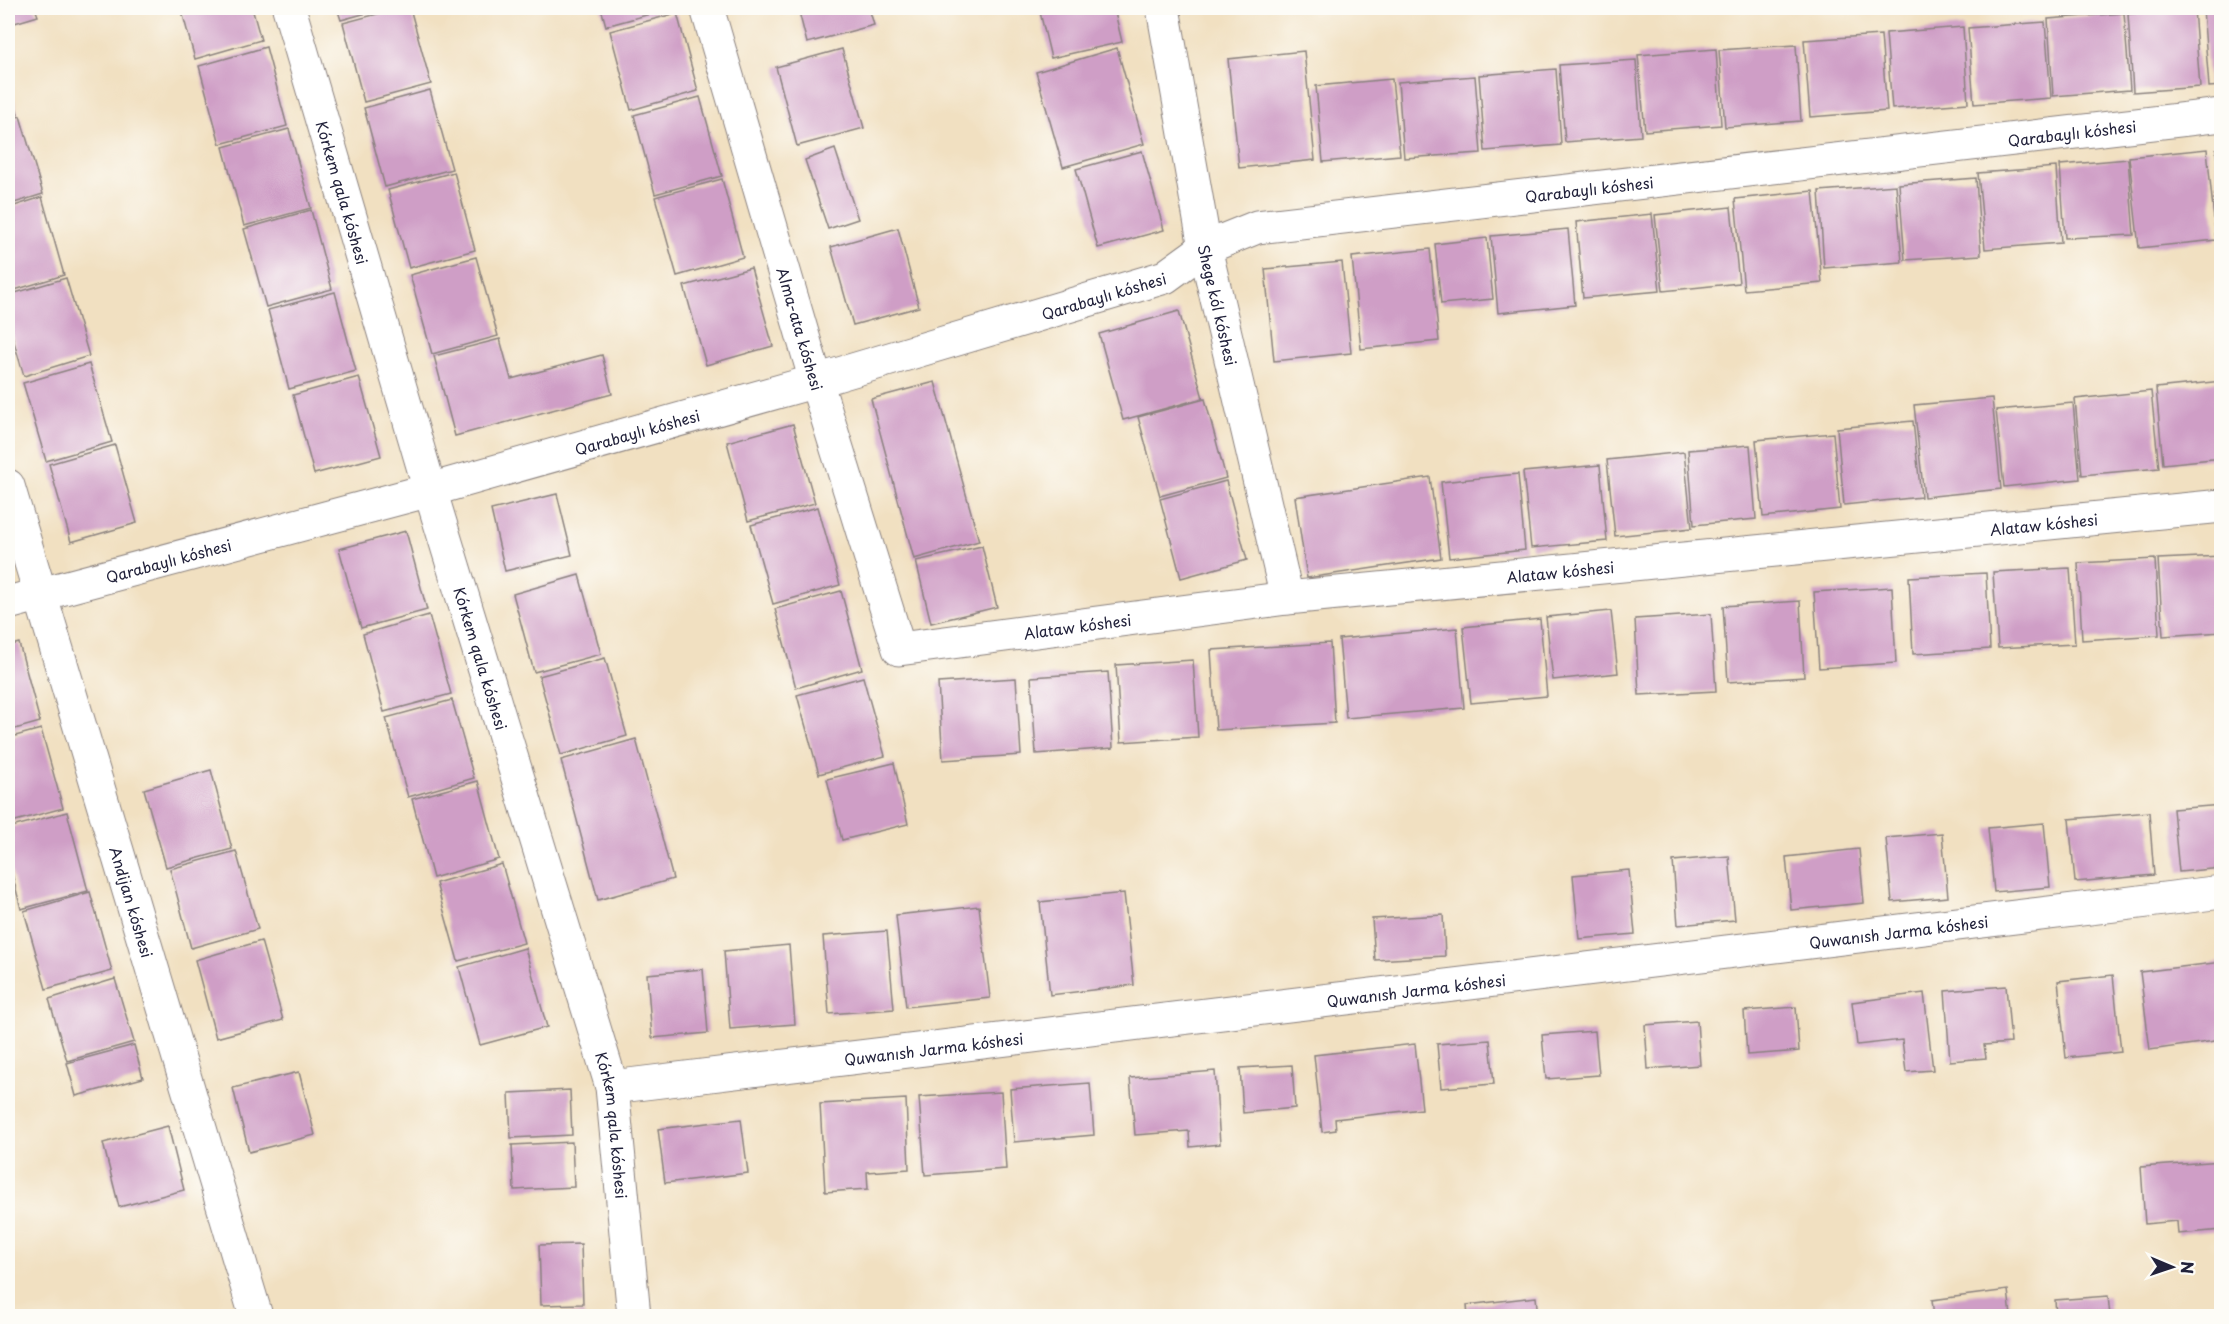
<svg xmlns="http://www.w3.org/2000/svg" width="2229" height="1324" font-family="'Playpen Sans',sans-serif">
<rect width="100%" height="100%" fill="#fdfcf7"/>
<filter id="ink" filterUnits="userSpaceOnUse"><feTurbulence type="fractalNoise" baseFrequency=".0167" numOctaves="2"/><feDisplacementMap in="SourceGraphic" scale="12" xChannelSelector="R" yChannelSelector="G"/><feConvolveMatrix kernelMatrix="1 2 1 2 8 2 1 2 1" color-interpolation-filters="sRGB"/></filter>
<filter id="wash" filterUnits="userSpaceOnUse"><feTurbulence type="fractalNoise" baseFrequency=".008" numOctaves="4" result="noise"/><feDisplacementMap in="SourceGraphic" scale="24" xChannelSelector="R" yChannelSelector="G"/><feGaussianBlur stdDeviation="1.35" result="paint"/><feColorMatrix in="noise" values="0 0 0 0 0 0 0 0 0 0 0 0 0 0 0 0 0 1.4 0 .05"/><feComposite in="paint" operator="in"/></filter>
<g filter="url(#wash)">
<rect width="100%" height="100%" fill="#f1e0c1"/>
<g id="blocks">
<g fill="#cf9ec6">
<polygon points="8,8 35,8 38,16 8,25"/>
<polygon points="181,8 252,8 261,40 195,59"/>
<polygon points="337,8 385,8 341,20"/>
<polygon points="400,8 410,8 431,84 364,102 343,23"/>
<polygon points="601,8 672,8 606,26"/>
<polygon points="798,8 869,8 874,25 807,43"/>
<polygon points="1039,8 1114,8 1122,42 1051,58"/>
<polygon points="2222,8 2222,86 2209,87 2203,9"/>
<polygon points="2194,9 2200,87 2133,92 2128,14"/>
<polygon points="677,13 698,91 631,110 610,31"/>
<polygon points="2124,13 2130,90 2053,96 2048,19"/>
<polygon points="2045,22 2051,98 1974,104 1968,28"/>
<polygon points="1963,27 1968,103 1892,109 1886,33"/>
<polygon points="1881,35 1887,111 1810,117 1804,40"/>
<polygon points="1796,45 1801,121 1725,127 1719,50"/>
<polygon points="266,47 287,126 220,144 199,66"/>
<polygon points="1117,48 1144,144 1063,167 1036,72"/>
<polygon points="842,49 864,128 797,146 776,67"/>
<polygon points="1716,49 1721,125 1645,131 1638,55"/>
<polygon points="1304,51 1315,160 1239,168 1228,59"/>
<polygon points="1636,60 1641,136 1565,142 1559,65"/>
<polygon points="1556,69 1561,145 1485,151 1479,75"/>
<polygon points="1475,76 1481,153 1404,158 1398,82"/>
<polygon points="1392,79 1400,155 1323,162 1316,86"/>
<polygon points="8,80 18,114 8,117"/>
<polygon points="430,90 452,169 385,187 364,108"/>
<polygon points="700,97 722,176 655,194 634,115"/>
<polygon points="20,116 43,194 8,205 8,120"/>
<polygon points="289,129 311,208 244,226 223,147"/>
<polygon points="835,149 858,219 828,229 805,160"/>
<polygon points="2207,149 2216,240 2139,248 2129,157"/>
<polygon points="2216,149 2222,149 2222,202 2220,202"/>
<polygon points="1142,151 1164,230 1098,248 1076,169"/>
<polygon points="2128,159 2134,235 2065,238 2060,165"/>
<polygon points="2056,167 2061,243 1985,249 1978,173"/>
<polygon points="454,172 475,250 409,268 388,190"/>
<polygon points="1976,178 1981,255 1905,260 1899,184"/>
<polygon points="722,179 743,257 677,276 655,197"/>
<polygon points="1896,185 1902,262 1824,268 1819,191"/>
<polygon points="1813,191 1822,283 1744,290 1735,199"/>
<polygon points="42,197 64,275 8,292 8,208"/>
<polygon points="1731,207 1739,283 1663,291 1655,215"/>
<polygon points="311,210 332,289 266,307 244,229"/>
<polygon points="1652,214 1660,291 1583,298 1576,222"/>
<polygon points="898,228 919,307 853,325 831,247"/>
<polygon points="1568,229 1575,305 1498,313 1491,236"/>
<polygon points="1487,238 1493,299 1441,304 1435,244"/>
<polygon points="1430,249 1439,341 1361,349 1352,257"/>
<polygon points="476,257 498,336 432,354 410,275"/>
<polygon points="1342,262 1351,353 1274,361 1265,269"/>
<polygon points="751,268 773,346 706,365 684,286"/>
<polygon points="66,278 89,356 24,376 8,322 8,295"/>
<polygon points="335,292 356,371 289,389 268,310"/>
<polygon points="1179,311 1203,398 1123,420 1099,334"/>
<polygon points="500,339 511,379 602,355 612,394 455,436 434,356"/>
<polygon points="89,364 112,442 46,461 23,383"/>
<polygon points="359,377 381,456 314,474 293,395"/>
<polygon points="2222,381 2222,458 2163,464 2156,388"/>
<polygon points="935,382 979,541 914,559 871,399"/>
<polygon points="2151,391 2159,468 2082,475 2075,399"/>
<polygon points="1992,398 2001,489 1924,497 1914,405"/>
<polygon points="1205,399 1226,478 1160,496 1138,417"/>
<polygon points="2073,403 2080,479 2004,487 1996,410"/>
<polygon points="1913,421 1921,497 1844,505 1837,428"/>
<polygon points="793,424 815,503 748,521 727,442"/>
<polygon points="1833,433 1840,509 1763,517 1756,440"/>
<polygon points="115,445 137,523 71,542 49,464"/>
<polygon points="1750,445 1756,519 1694,525 1688,450"/>
<polygon points="1684,452 1692,528 1615,536 1607,460"/>
<polygon points="1600,465 1607,541 1531,548 1523,472"/>
<polygon points="1518,474 1525,550 1449,558 1441,482"/>
<polygon points="1430,477 1441,558 1307,578 1295,497"/>
<polygon points="1226,481 1247,560 1181,578 1160,499"/>
<polygon points="557,494 572,555 505,571 491,510"/>
<polygon points="818,507 840,585 773,604 751,525"/>
<polygon points="406,531 427,610 361,628 339,549"/>
<polygon points="982,546 997,607 931,623 916,561"/>
<polygon points="2222,556 2222,632 2163,636 2158,559"/>
<polygon points="2155,559 2159,635 2082,640 2078,563"/>
<polygon points="2070,568 2075,644 1998,648 1993,572"/>
<polygon points="1986,573 1990,649 1913,654 1909,577"/>
<polygon points="579,575 601,654 534,672 513,594"/>
<polygon points="1892,587 1896,663 1819,668 1814,592"/>
<polygon points="841,591 862,669 796,688 775,609"/>
<polygon points="1800,601 1804,677 1728,682 1723,606"/>
<polygon points="1611,611 1618,673 1553,680 1546,617"/>
<polygon points="1711,614 1716,691 1639,695 1635,619"/>
<polygon points="429,615 451,694 384,712 363,634"/>
<polygon points="1540,619 1547,696 1471,703 1463,627"/>
<polygon points="1457,628 1464,708 1346,718 1339,639"/>
<polygon points="19,643 40,722 8,731 8,646"/>
<polygon points="1330,643 1335,723 1216,730 1211,650"/>
<polygon points="605,658 627,736 561,755 539,676"/>
<polygon points="1193,660 1198,737 1121,742 1116,665"/>
<polygon points="1108,672 1113,748 1036,754 1031,677"/>
<polygon points="863,677 885,756 819,774 797,695"/>
<polygon points="1016,678 1021,755 943,760 938,683"/>
<polygon points="452,700 474,778 408,797 386,718"/>
<polygon points="41,729 63,808 8,823 8,738"/>
<polygon points="636,739 673,879 598,900 561,760"/>
<polygon points="894,763 908,824 842,840 827,779"/>
<polygon points="211,770 232,849 166,867 144,789"/>
<polygon points="478,781 499,859 433,878 412,799"/>
<polygon points="2222,805 2222,868 2179,872 2173,809"/>
<polygon points="67,812 88,891 21,909 8,858 8,828"/>
<polygon points="2149,812 2154,875 2075,882 2069,819"/>
<polygon points="2044,823 2050,887 1994,892 1988,828"/>
<polygon points="1942,833 1948,897 1892,902 1886,838"/>
<polygon points="1859,849 1864,903 1791,910 1786,857"/>
<polygon points="236,851 258,929 191,948 170,869"/>
<polygon points="1729,856 1735,920 1678,925 1673,861"/>
<polygon points="502,864 524,943 458,961 436,883"/>
<polygon points="1629,870 1635,934 1579,939 1573,875"/>
<polygon points="90,892 112,971 46,989 24,911"/>
<polygon points="1124,893 1134,985 1050,995 1040,902"/>
<polygon points="979,906 990,998 906,1007 896,915"/>
<polygon points="1443,915 1445,956 1375,960 1372,919"/>
<polygon points="887,931 894,1009 829,1014 823,936"/>
<polygon points="261,941 283,1020 216,1038 195,960"/>
<polygon points="789,945 795,1024 730,1029 724,951"/>
<polygon points="525,948 547,1027 480,1045 459,967"/>
<polygon points="2222,962 2222,1040 2150,1050 2140,972"/>
<polygon points="703,969 708,1033 652,1038 647,974"/>
<polygon points="2113,975 2121,1052 2066,1058 2058,981"/>
<polygon points="115,979 134,1042 67,1061 49,999"/>
<polygon points="2006,986 2011,1043 1984,1045 1986,1058 1950,1061 1945,991"/>
<polygon points="1924,993 1933,1070 1906,1072 1902,1040 1857,1045 1852,1002"/>
<polygon points="1796,1007 1799,1051 1747,1055 1744,1011"/>
<polygon points="1697,1021 1700,1065 1648,1069 1645,1025"/>
<polygon points="1595,1031 1599,1075 1546,1079 1542,1035"/>
<polygon points="1490,1040 1494,1084 1441,1088 1437,1044"/>
<polygon points="1415,1044 1422,1109 1335,1119 1336,1130 1322,1132 1314,1055"/>
<polygon points="134,1045 143,1078 76,1096 67,1063"/>
<polygon points="1292,1065 1295,1108 1243,1113 1240,1068"/>
<polygon points="1215,1071 1220,1144 1190,1147 1189,1131 1135,1135 1130,1078"/>
<polygon points="299,1072 315,1135 249,1152 233,1088"/>
<polygon points="1090,1083 1094,1135 1014,1142 1010,1089"/>
<polygon points="570,1090 572,1135 511,1138 509,1093"/>
<polygon points="1001,1092 1006,1169 925,1175 919,1097"/>
<polygon points="906,1099 909,1169 867,1172 868,1189 825,1192 820,1104"/>
<polygon points="741,1119 748,1173 665,1183 658,1129"/>
<polygon points="168,1126 184,1190 119,1207 103,1143"/>
<polygon points="572,1142 574,1187 514,1190 512,1145"/>
<polygon points="2222,1161 2222,1230 2178,1234 2177,1221 2145,1224 2141,1167"/>
<polygon points="581,1244 583,1304 541,1305 539,1245"/>
<polygon points="2008,1290 2011,1316 1934,1316 1932,1300"/>
<polygon points="2108,1296 2110,1316 2056,1316 2055,1300"/>
<polygon points="1536,1297 1538,1316 1468,1316 1467,1305"/>
<polygon points="584,1313 584,1316 553,1316 553,1315"/>
</g>
</g>
</g>
<g filter="url(#ink)">
<use href="#blocks" fill-opacity="0" stroke="#8a817e" stroke-width="1.5"/>
<g fill="none" stroke-linecap="round" stroke-linejoin="round">
<defs>
<g id="street">
<path id="s1" d="M 289,8 L 430,490 L 612,1087 L 634,1316"/>
<path id="s2" d="M 707,8 L 816,381 L 899,649 L 1287,598 L 2222,506"/>
<path id="s3" d="M 1163,8 L 1205,248 L 1287,598"/>
<path id="s4" d="M 8,486 L 256,1316"/>
<path id="s5" d="M 8,603 L 430,490 L 816,381 L 1165,277 L 1205,248 L 1257,227 L 2222,115"/>
<path id="s6" d="M 612,1087 L 2222,892"/>
</g>
</defs>
<use href="#street" stroke="#8a817e" stroke-width="35"/>
<use href="#street" stroke="#fff" stroke-width="33"/>
</g>
</g>
<g text-anchor="middle" dominant-baseline="central" stroke-width="4.5" stroke-linejoin="round" paint-order="stroke">
<g font-size="15" fill="#22223b" stroke="#fdfcf7">
<text stroke="none"><textPath href="#s5" startOffset="2128">Qarabaylı kóshesi</textPath></text>
<text stroke="none"><textPath href="#s5" startOffset="1642">Qarabaylı kóshesi</textPath></text>
<text stroke="none"><textPath href="#s1" startOffset="192">Kórkem qala kóshesi</textPath></text>
<text stroke="none"><textPath href="#s5" startOffset="1138">Qarabaylı kóshesi</textPath></text>
<text stroke="none"><textPath href="#s3" startOffset="302">Shege kól kóshesi</textPath></text>
<text stroke="none"><textPath href="#s2" startOffset="334">Alma-ata kóshesi</textPath></text>
<text stroke="none"><textPath href="#s5" startOffset="652">Qarabaylı kóshesi</textPath></text>
<text stroke="none"><textPath href="#s2" startOffset="1821">Alataw kóshesi</textPath></text>
<text stroke="none"><textPath href="#s5" startOffset="166">Qarabaylı kóshesi</textPath></text>
<text stroke="none"><textPath href="#s2" startOffset="1335">Alataw kóshesi</textPath></text>
<text stroke="none"><textPath href="#s2" startOffset="849">Alataw kóshesi</textPath></text>
<text stroke="none"><textPath href="#s1" startOffset="678">Kórkem qala kóshesi</textPath></text>
<text stroke="none"><textPath href="#s4" startOffset="434">Andijan kóshesi</textPath></text>
<text stroke="none"><textPath href="#s6" startOffset="1296">Quwanısh Jarma kóshesi</textPath></text>
<text stroke="none"><textPath href="#s6" startOffset="810">Quwanısh Jarma kóshesi</textPath></text>
<text stroke="none"><textPath href="#s6" startOffset="324">Quwanısh Jarma kóshesi</textPath></text>
<text stroke="none"><textPath href="#s1" startOffset="1164">Kórkem qala kóshesi</textPath></text>
</g>
</g>
<rect width="2229" height="1324" fill="none" stroke="#fdfcf7" stroke-width="30"/>
<g transform="translate(2172 1267) rotate(92)" stroke="#fdfcf7" stroke-width="4.5" paint-order="stroke">
<path d="M0-4.5L10 22L0 15L-10 22Z" fill="#22223b"/>
<text y="-9" font-size="16" font-weight="bold" text-anchor="middle" fill="#22223b">N</text>
</g>
</svg>
